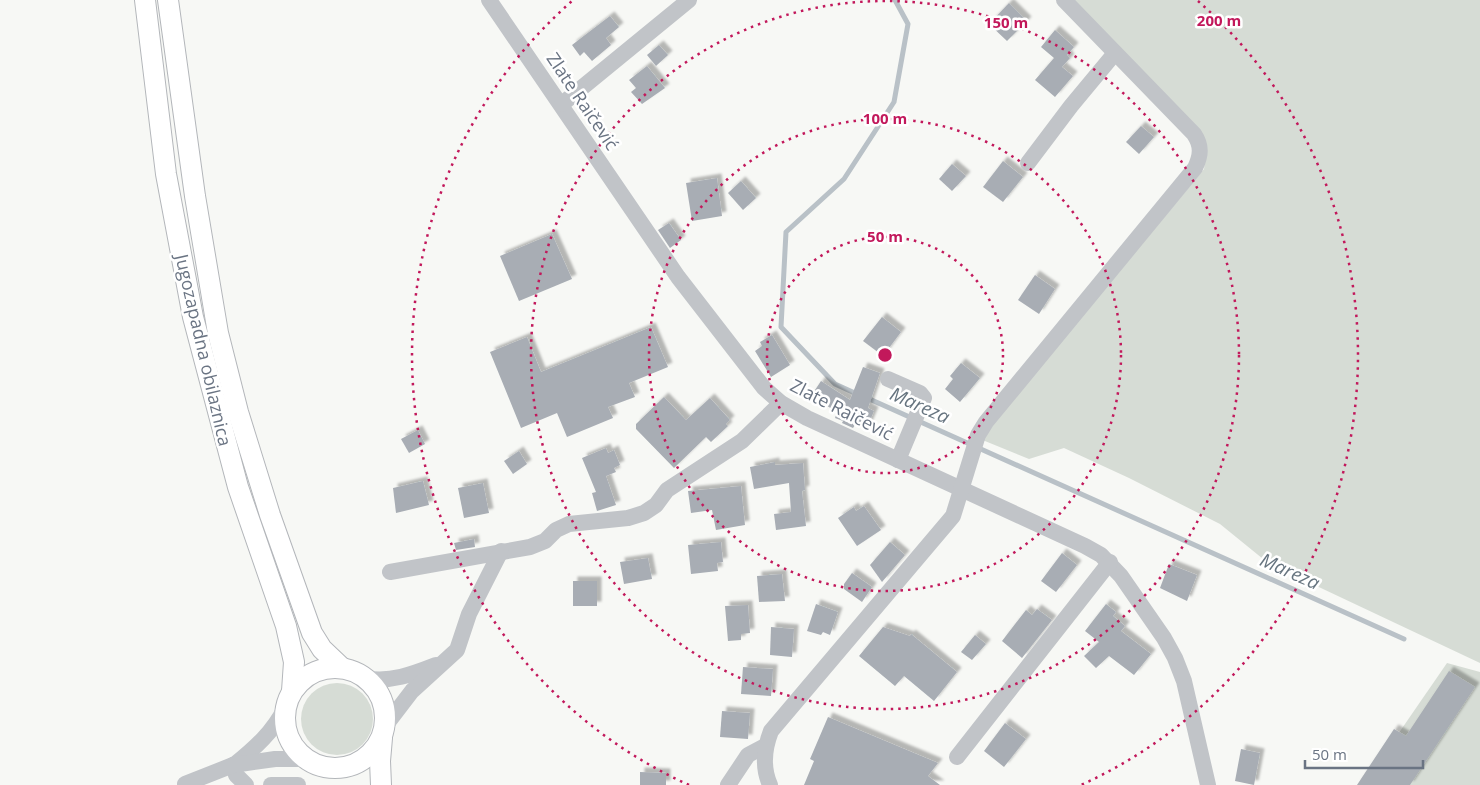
<svg xmlns="http://www.w3.org/2000/svg" width="1480" height="785" font-family="'Open Sans',sans-serif">
<defs>
<filter id="shadow"><feDropShadow dx="4.5" dy="-4.5" stdDeviation="1" flood-color="#0004"/></filter>
</defs>
<rect width="100%" height="100%" fill="#f7f8f5"/>
<g fill="#d6dcd5">
<polygon points="1073,0 1480,0 1480,663 1268,563 1220,524 1129,478 1064,448 1029,459 980,439 1204,169 1207,148"/>
<polygon points="1447,663 1480,672 1480,785 1363,785"/>
<circle cx="337" cy="719" r="36"/>
</g>
<g fill="none" stroke-linecap="round" stroke-linejoin="round">
<g stroke="#b9c1c7" stroke-width="5">
<polyline points="857,394 835,384 781,327 786,232 844,179 894,102 908,24 895,0"/>
<polyline points="865,397 1404,639"/>
</g>
</g>
<g fill="#a8adb4" filter="url(#shadow)">
<polygon points="1009,3 1027,21 1007,41 989,24"/>
<polygon points="610,16 619,27 606,38 611,45 592,61 584,52 580,56 572,45"/>
<polygon points="1055,30 1074,47 1067,55 1070,58 1062,67 1073,76 1055,97 1035,80 1054,58 1041,47"/>
<polygon points="659,45 668,55 656,66 647,55"/>
<polygon points="647,66 665,88 642,104 631,92 636,88 629,80"/>
<polygon points="1141,126 1154,137 1139,154 1126,142"/>
<polygon points="1003,161 1023,177 1003,202 983,187"/>
<polygon points="952,164 966,176 952,191 939,179"/>
<polygon points="717,178 722,216 692,221 686,183"/>
<polygon points="741,181 756,198 743,210 728,193"/>
<polygon points="669,223 681,240 670,248 658,230"/>
<polygon points="552,234 572,279 519,301 500,256"/>
<polygon points="1035,275 1055,289 1039,314 1018,300"/>
<polygon points="882,317 901,332 883,356 863,341"/>
<polygon points="651,327 668,367 629,383 635,397 608,407 613,418 567,437 557,413 521,428 490,352 527,337 541,372"/>
<polygon points="772,335 790,365 771,377 755,351 762,346 760,342"/>
<polygon points="961,363 980,378 960,402 945,389 953,379 950,376"/>
<polygon points="863,367 880,373 868,408 874,411 866,430 855,425 853,428 842,423 843,421 835,418 837,412 811,396 821,381 850,400"/>
<polygon points="664,397 686,420 710,398 730,420 726,424 728,426 711,442 706,437 674,468 636,429 636,424"/>
<polygon points="418,430 425,444 409,453 401,439"/>
<polygon points="606,448 608,453 614,450 620,465 614,468 616,472 606,476 616,505 597,511 592,493 596,492 582,458"/>
<polygon points="519,451 527,464 513,474 504,461"/>
<polygon points="775,462 775,465 803,463 805,490 802,491 806,526 776,530 774,514 791,512 789,483 754,489 750,467"/>
<polygon points="423,481 429,505 396,513 393,488"/>
<polygon points="483,483 489,513 464,518 458,488"/>
<polygon points="741,486 745,525 716,530 712,510 691,513 688,491"/>
<polygon points="864,506 881,530 857,546 838,518 854,507 856,511"/>
<polygon points="474,539 475,547 456,550 454,543"/>
<polygon points="721,542 723,562 717,563 718,571 691,574 688,545"/>
<polygon points="890,542 905,555 882,582 870,565"/>
<polygon points="1062,553 1077,565 1056,592 1041,581"/>
<polygon points="648,558 652,579 624,584 620,562"/>
<polygon points="1169,564 1197,575 1187,601 1160,588"/>
<polygon points="852,573 872,587 862,602 844,589 844,584"/>
<polygon points="782,574 785,601 759,602 757,576"/>
<rect x="573" y="581" width="24" height="25"/>
<polygon points="816,604 838,612 830,635 823,632 821,635 807,631"/>
<polygon points="1106,604 1116,612 1113,616 1125,626 1121,631 1151,654 1134,675 1109,656 1096,668 1084,656 1099,642 1085,631"/>
<polygon points="748,605 750,633 741,634 741,640 728,641 725,606"/>
<polygon points="1037,609 1052,620 1022,658 1002,641 1026,610 1032,615"/>
<polygon points="771,627 794,629 792,657 770,655"/>
<polygon points="883,627 910,636 911,634 957,672 934,701 904,676 895,686 859,656"/>
<polygon points="975,635 986,644 972,660 961,652"/>
<polygon points="743,667 773,669 771,696 741,694"/>
<polygon points="1449,671 1475,687 1410,785 1357,785 1394,729 1406,736"/>
<polygon points="722,711 750,713 748,739 720,737"/>
<polygon points="828,717 938,763 928,776 940,785 804,785 814,761 810,759"/>
<polygon points="1005,723 1026,739 1004,767 984,751"/>
<polygon points="1241,749 1260,753 1254,785 1235,781"/>
<polygon points="640,772 666,773 666,785 640,785"/>
</g>
<g fill="none" stroke-linecap="round" stroke-linejoin="round">
<defs>
<g id="major">
<polyline points="145,0 166,174 193,317 238,487 286,626 294,662 292,691"/>
<polyline points="168,0 195,196 218,333 238,412 270,515 312,633 322,649 342,668"/>
<circle cx="335" cy="718" r="50"/>
<polyline points="381,785 380,761 382,738"/>
</g>
</defs>
<use href="#major" stroke="#b3b6ba" stroke-width="22"/>
<g stroke="#c1c4c8" stroke-width="16">
<polyline points="489,0 678,277 764,388 781,403 807,418 1085,546 1101,555 1121,576 1164,638 1175,658 1184,681 1208,785"/>
<polyline points="562,104 689,0"/>
<polyline points="1028,163 1071,106 1115,53"/>
<polyline points="888,379 920,393 924,398 898,460"/>
<polyline points="390,572 530,547 545,541 556,530 569,524 628,518 644,513 656,505 667,490 742,441 781,403"/>
<path d="M 365,678 C 390,683 413,674 436,665"/>
<polyline points="386,725 412,691 457,650 469,614 501,551"/>
<polyline points="957,757 1110,562"/>
<polyline points="233,765 236,775 246,785"/>
<path d="M 234,765 C 255,748 273,732 285,708"/>
<polyline points="185,784 233,765 275,759 305,759"/>
<polyline points="271,785 298,785"/>
<polyline points="728,785 748,755 765,746"/>
<path d="M 770,785 C 762,767 764,749 771,731 L 953,516 L 978,435 L 986,422 L 1195,168 C 1201,155 1202,146 1194,134 L 1064,0"/>
</g>
<use href="#major" stroke="#fff" stroke-width="20"/>
</g>
<g fill="none" stroke="#c2185b" stroke-width="2.5" stroke-dasharray="2.5 5">
<circle cx="885" cy="355" r="118"/>
<circle cx="885" cy="355" r="236"/>
<circle cx="885" cy="355" r="354"/>
<path d="M689 785A472 472 0 0 1 572 1M1198 1A472 472 0 0 1 1081 785"/>
</g>
<g text-anchor="middle" dominant-baseline="central" stroke-width="5" stroke-linejoin="round" paint-order="stroke">
<g font-size="18" fill="#6a7483" stroke="#fff">
<text transform="translate(583 101) rotate(56)">Zlate Raičević</text>
<text transform="translate(204 350) rotate(77)">Jugozapadna obilaznica</text>
<text transform="translate(842 409) rotate(27)">Zlate Raičević</text>
</g>
<g font-size="19" font-style="italic" fill="#66747f" stroke="#fff">
<text transform="translate(920 405) rotate(24)">Mareza</text>
<text transform="translate(1290 571) rotate(24)">Mareza</text>
</g>
</g>
<circle cx="885" cy="355" r="8" fill="#c2185b" stroke="#fff" stroke-width="2.5"/>
<g font-size="15" text-anchor="middle" font-weight="bold" fill="#c2185b" stroke="#fff" stroke-width="5" stroke-linejoin="round" paint-order="stroke">
<text x="1219" y="26">200 m</text>
<text x="1006" y="28">150 m</text>
<text x="885" y="124">100 m</text>
<text x="885" y="242">50 m</text>
</g>
<path d="M1305 760v8h118v-8" fill="none" stroke="#6a7483" stroke-width="2.5"/>
<text x="1312" y="760" font-size="15" fill="#6a7483" stroke="#ffffff" stroke-width="4" paint-order="stroke">50 m</text>
</svg>
